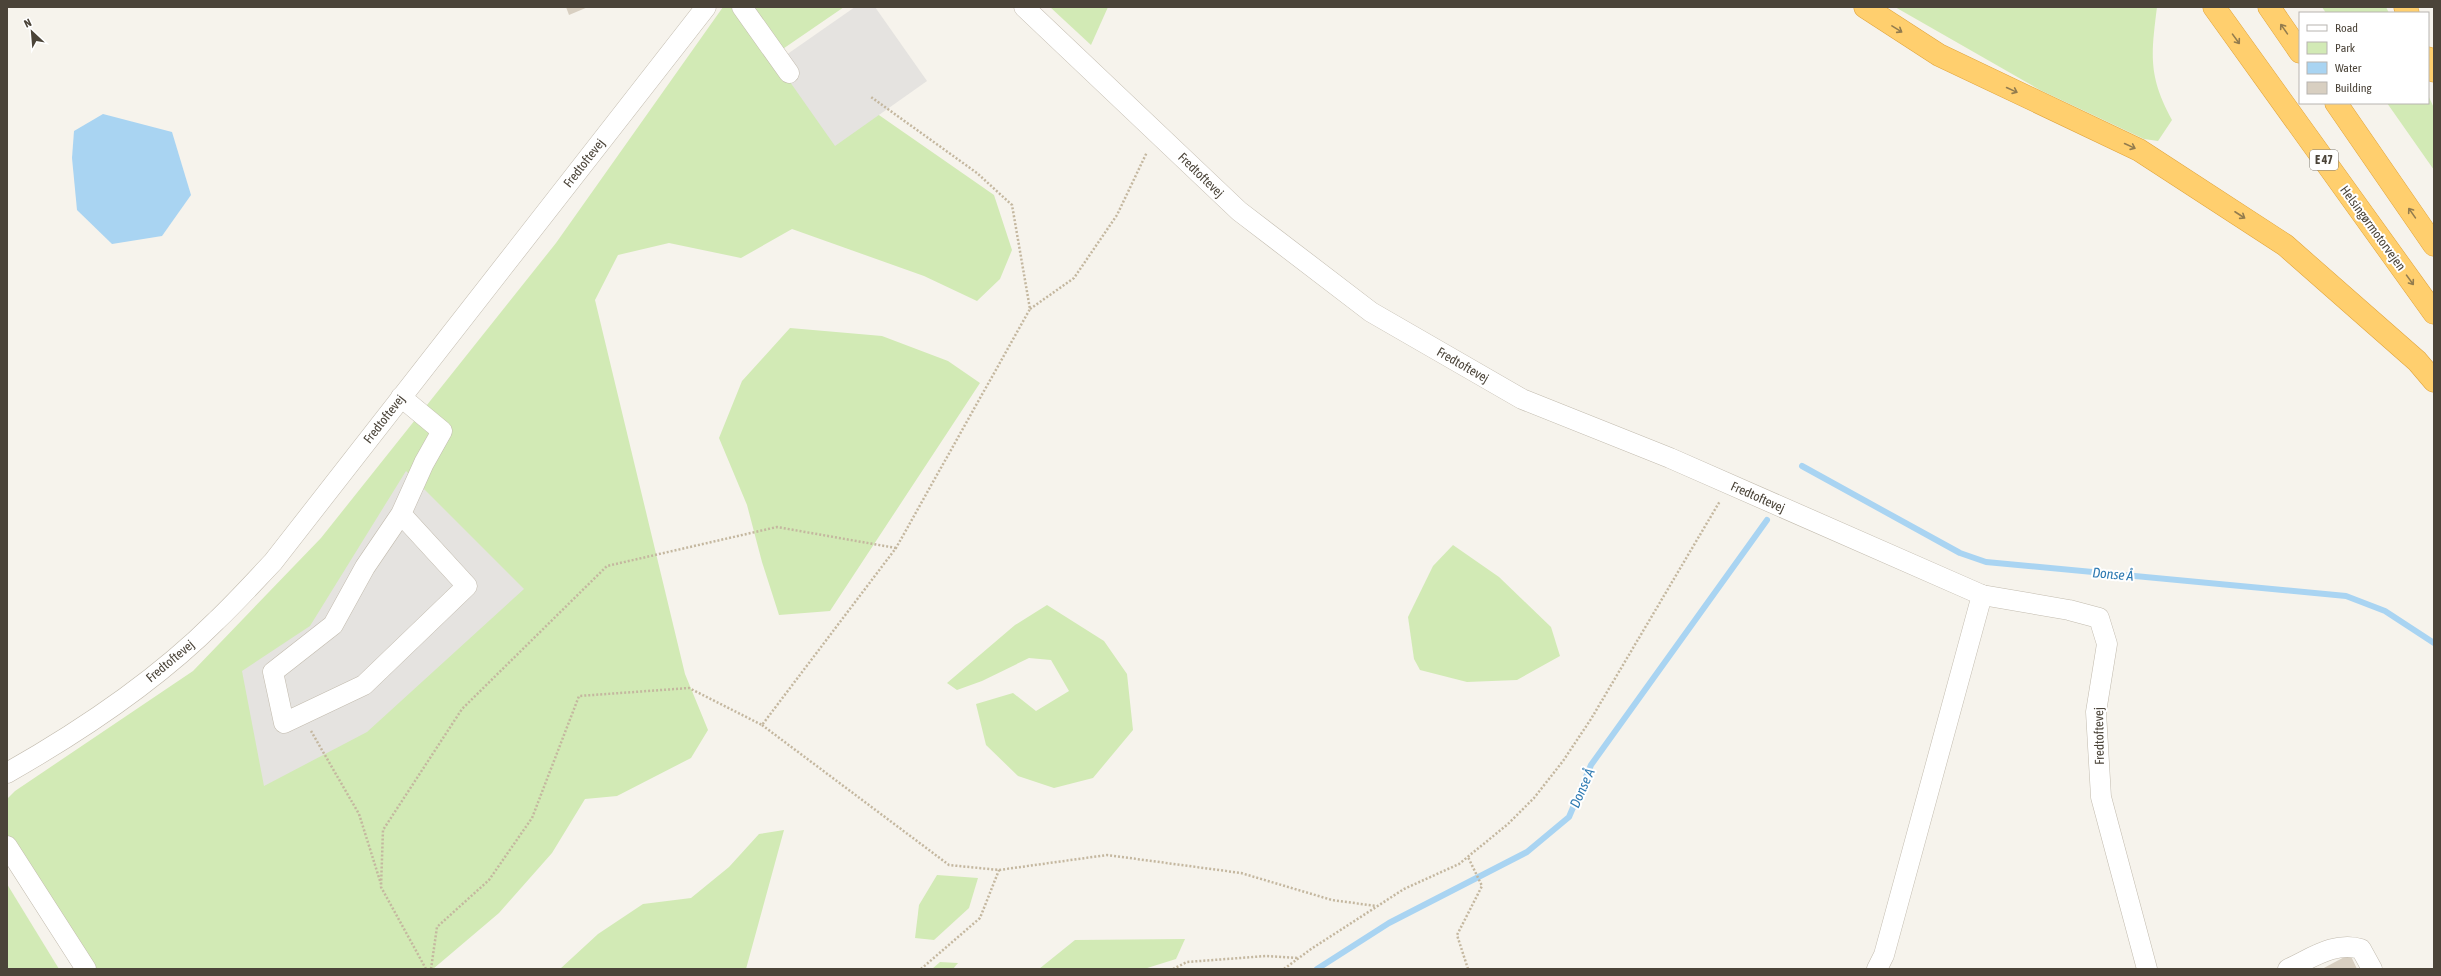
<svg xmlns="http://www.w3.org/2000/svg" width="2441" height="976" font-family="'Asap Condensed',sans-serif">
<rect width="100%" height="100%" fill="#f6f3ec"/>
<g fill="#d2eab5">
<polygon points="723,7 844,7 774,55 876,113 994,195 1012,250 1000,279 977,301 924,276 792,229 741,258 669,243 618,255 595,300 685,674 708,730 691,758 617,796 585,799 552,853 499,913 433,969 75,969 7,858 7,799 15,791 193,671 321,538 556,243"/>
<polygon points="1050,7 1108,7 1091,45"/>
<path d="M 1895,7 L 2157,7 C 2151,55 2148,76 2172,120 L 2158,141 L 2144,139 L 2040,90 Z"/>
<polygon points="2322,7 2386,7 2389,13 2326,13"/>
<polygon points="2428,95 2434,108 2434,170 2387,103 2428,103"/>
<polygon points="790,328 882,336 948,361 980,383 830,611 779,615 762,562 747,505 719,438 742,381"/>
<polygon points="1453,545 1499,577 1551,627 1560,656 1517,680 1467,682 1420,670 1414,659 1408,617 1433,566"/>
<polygon points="1047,605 1104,641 1127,674 1133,730 1093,778 1054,788 1018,776 986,745 976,704 1013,693 1036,711 1069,691 1051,660 1029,658 982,681 957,690 947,683 1015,625"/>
<polygon points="784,830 746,969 560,969 598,934 643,904 691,898 729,867 759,834"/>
<polygon points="937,875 978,878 969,908 934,940 915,938 919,905"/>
<polygon points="7,884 59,969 7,969"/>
<polygon points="1185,939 1176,959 1144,969 1039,969 1075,940"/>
<polygon points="940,962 958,963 953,969 932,969"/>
</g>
<g fill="#e5e3e0">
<polygon points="855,7 875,7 927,81 835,146 776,62"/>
<polygon points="406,471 524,589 367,732 264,786 242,671 310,626"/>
</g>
<polygon fill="#a9d4f2" points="103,114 172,132 191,195 162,236 112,244 77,210 72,158 74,131"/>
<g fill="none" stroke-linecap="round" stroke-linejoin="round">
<g stroke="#a9d4f2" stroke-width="6">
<polyline points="1802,466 1960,553 1986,562 2346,596 2385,611 2434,643"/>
<polyline points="1317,969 1389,923 1527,852 1569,817 1591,765 1767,520"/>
</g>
</g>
<g fill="#d8cfc1">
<polygon points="566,7 588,7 569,15"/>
<polygon points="2350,954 2357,969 2322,969"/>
</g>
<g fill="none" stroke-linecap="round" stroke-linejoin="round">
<defs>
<g id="minor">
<polyline points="742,7 789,73"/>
<polyline points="1024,7 1239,211 1371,312 1522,399 1670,458 1982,595 2069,610 2099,618 2107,644 2096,712 2101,797 2147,969"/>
<polyline points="401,514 467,586 364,685 284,723 273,672 333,625 365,567 401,514 424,463 442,431 401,397"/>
<path d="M 7,773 C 81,731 155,682 216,621 C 236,602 254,582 273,562 L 706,7"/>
<polyline points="7,846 86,969"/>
<polyline points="1877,969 1884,955 1982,595"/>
<path d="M 2288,969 C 2312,958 2335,941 2361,949 L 2372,969"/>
</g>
<g id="highway">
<polyline points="1865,7 1939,55 2139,150 2285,245 2417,361 2434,381"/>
<polyline points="2214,7 2434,313"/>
<polyline points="2269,7 2300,52"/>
<polyline points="2405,7 2408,13"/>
<polyline points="2428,58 2434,71"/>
<polyline points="2336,103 2434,245"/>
</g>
</defs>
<use href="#minor" stroke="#c2bbae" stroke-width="21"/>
<use href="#highway" stroke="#e0a43c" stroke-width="23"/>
<g stroke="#c4b79f" stroke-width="2.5" stroke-dasharray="2 2" stroke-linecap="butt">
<polyline points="1030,309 1074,278 1117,215 1147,152"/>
<polyline points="762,725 949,865 999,870 1107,855 1241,873 1332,900 1376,906"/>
<polyline points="311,731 359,814 381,884"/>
<polyline points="426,969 381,887 383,830 462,709 607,566 777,527 896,548"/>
<polyline points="431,969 437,927 489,880 532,818 579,696 689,688 762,725 896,548 1030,309 1012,205 977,173 871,97"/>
<polyline points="921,969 980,918 999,870"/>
<polyline points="1173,969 1187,962 1266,956 1298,958"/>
<polyline points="1284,969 1311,949 1404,889 1459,864 1508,824 1534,798 1563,761 1591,719 1720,501"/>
<polyline points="1468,969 1457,935 1482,886 1468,857"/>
</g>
<use href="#minor" stroke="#fff" stroke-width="20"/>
<use href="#highway" stroke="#ffcf6e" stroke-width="22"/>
</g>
<defs><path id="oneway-shaft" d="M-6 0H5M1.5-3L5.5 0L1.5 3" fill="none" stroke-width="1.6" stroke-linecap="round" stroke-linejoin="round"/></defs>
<g stroke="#937c4e">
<use href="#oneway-shaft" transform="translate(1897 29) rotate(32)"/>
<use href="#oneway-shaft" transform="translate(2284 29) rotate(-125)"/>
<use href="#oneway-shaft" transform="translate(2236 39) rotate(54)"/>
<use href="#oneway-shaft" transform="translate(2012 90) rotate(25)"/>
<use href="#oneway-shaft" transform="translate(2130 146) rotate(25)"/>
<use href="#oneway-shaft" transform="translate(2412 213) rotate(-125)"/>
<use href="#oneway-shaft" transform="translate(2240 215) rotate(33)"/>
<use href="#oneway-shaft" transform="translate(2410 280) rotate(54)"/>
</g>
<g text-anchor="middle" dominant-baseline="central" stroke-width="4" stroke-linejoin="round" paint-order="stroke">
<rect fill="#fff" stroke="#817c74" stroke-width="1" x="2310" y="150" width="28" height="20" rx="3"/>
<g font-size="12" font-weight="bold" fill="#4b4439">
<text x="2324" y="160">E 47</text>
</g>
<g font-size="13" fill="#4b4439" stroke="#fff">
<text transform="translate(584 163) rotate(-52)">Fredtoftevej</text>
<text transform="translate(1201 175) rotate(44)">Fredtoftevej</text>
<text transform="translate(2373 228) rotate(54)">Helsingørmotorvejen</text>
<text transform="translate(1463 365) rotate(30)">Fredtoftevej</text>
<text transform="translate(384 419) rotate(-52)">Fredtoftevej</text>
<text transform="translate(1758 497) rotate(24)">Fredtoftevej</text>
<text transform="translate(170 661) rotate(-40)">Fredtoftevej</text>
<text transform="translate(2099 736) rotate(-91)">Fredtoftevej</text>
</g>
<g font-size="14" font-style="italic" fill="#2e7ab2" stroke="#fff">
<text transform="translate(2113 574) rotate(5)">Donse Å</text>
<text transform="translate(1582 788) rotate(-66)">Donse Å</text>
</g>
</g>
<rect width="2441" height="976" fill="none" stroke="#4b4439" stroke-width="16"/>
<rect x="2299" y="12" width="130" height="92" fill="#ffffff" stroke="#b7b4b0"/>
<rect x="2307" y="25" width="20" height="6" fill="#ffffff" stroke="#b7b4b0"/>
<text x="2335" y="32" font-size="12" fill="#4b4439">Road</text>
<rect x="2307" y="42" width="20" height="12" fill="#d2eab5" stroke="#b7b4b0"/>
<text x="2335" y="52" font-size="12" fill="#4b4439">Park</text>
<rect x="2307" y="62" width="20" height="12" fill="#a9d4f2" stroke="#b7b4b0"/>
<text x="2335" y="72" font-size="12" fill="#4b4439">Water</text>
<rect x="2307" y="82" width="20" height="12" fill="#d8cfc1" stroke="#b7b4b0"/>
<text x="2335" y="92" font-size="12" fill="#4b4439">Building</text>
<g transform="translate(32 32) rotate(334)" stroke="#ffffff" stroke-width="3" paint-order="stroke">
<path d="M0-3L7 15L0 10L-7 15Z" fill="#4b4439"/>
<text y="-6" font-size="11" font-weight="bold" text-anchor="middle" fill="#4b4439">N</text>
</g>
</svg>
